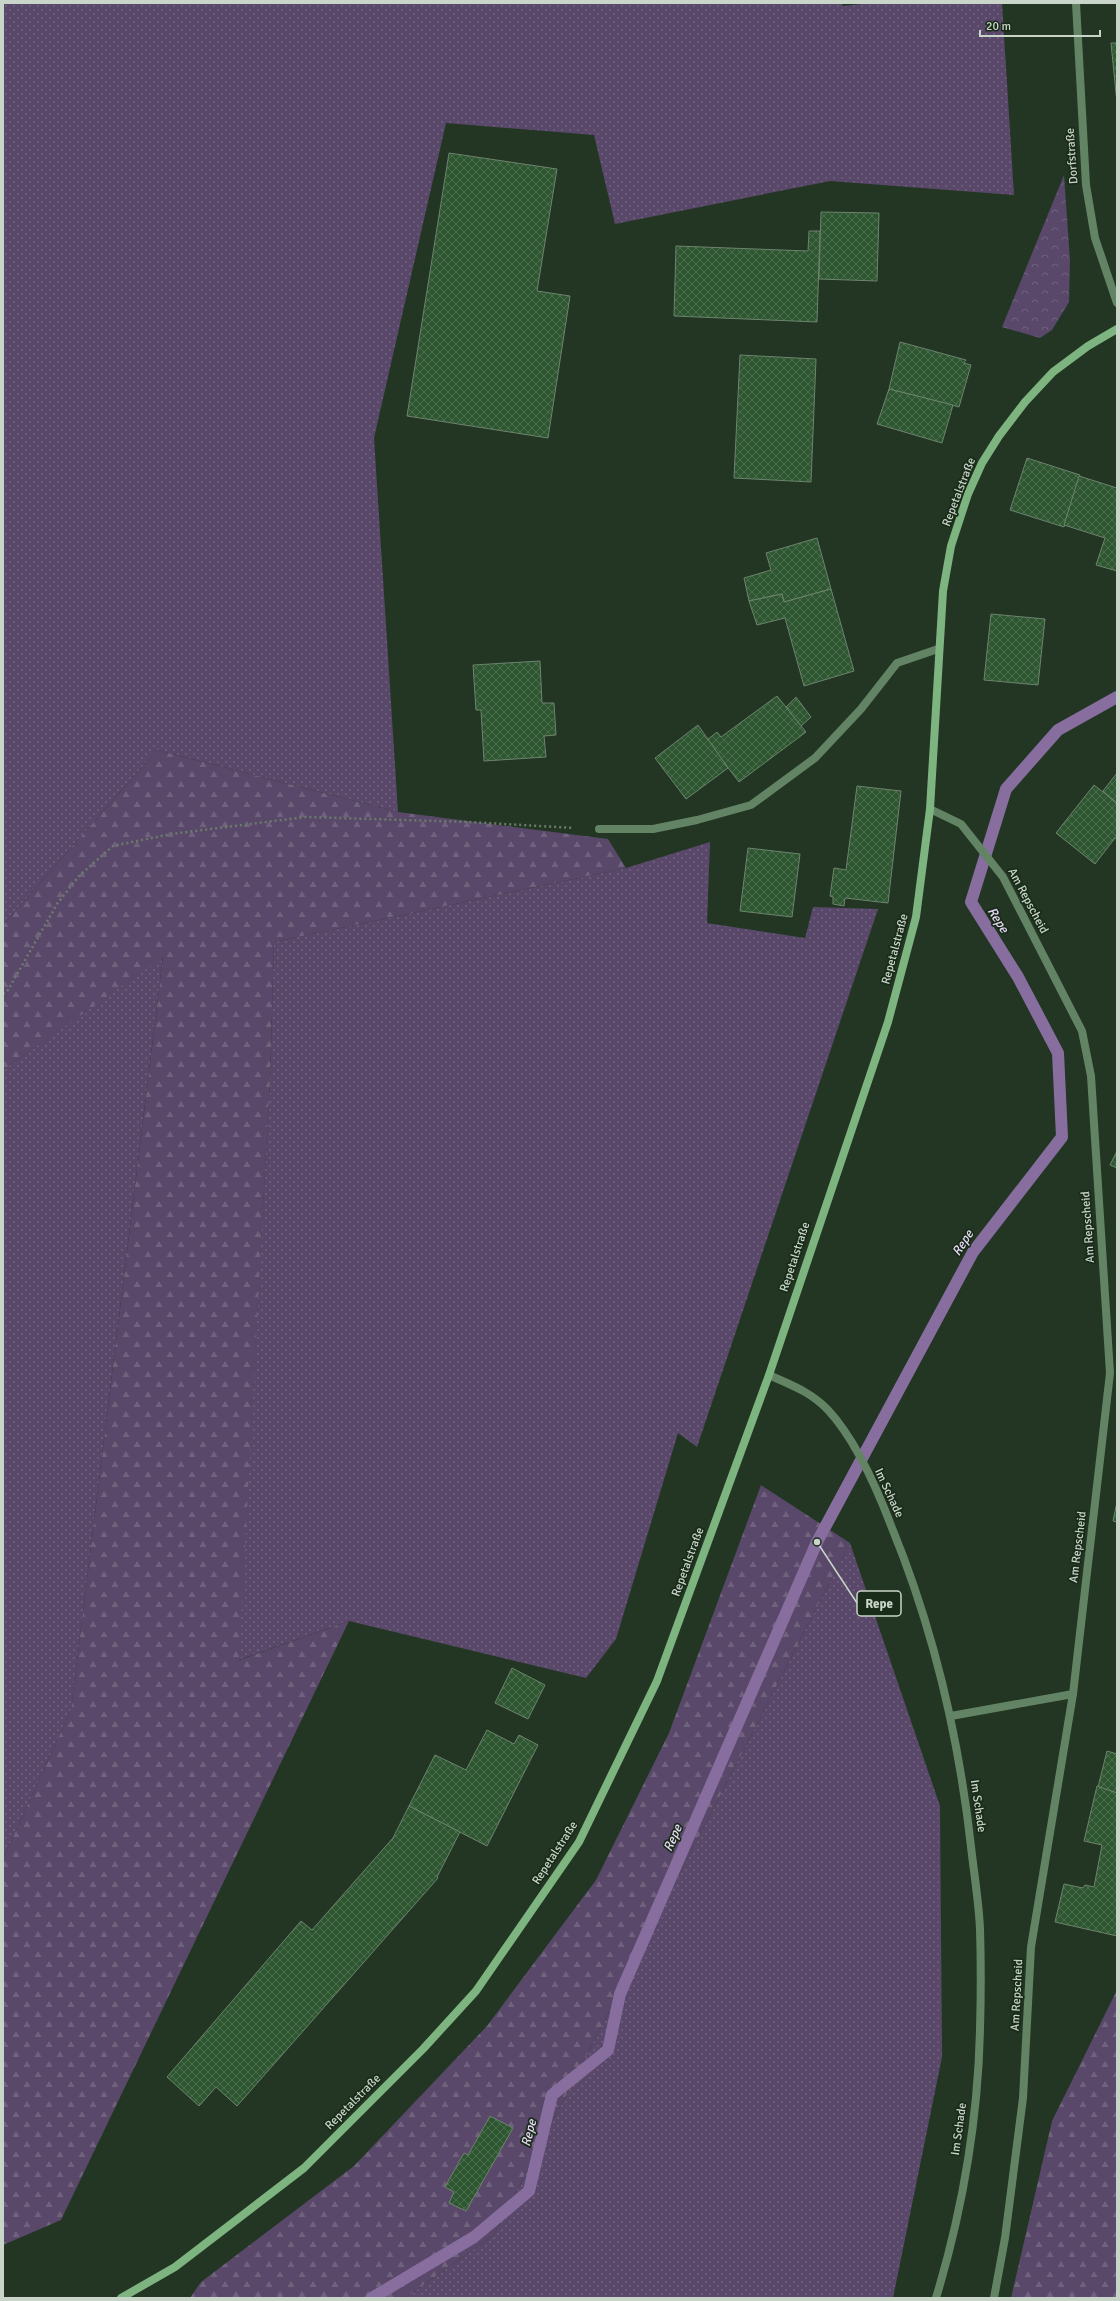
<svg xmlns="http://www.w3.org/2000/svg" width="1120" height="2301" font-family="Signika,sans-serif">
<defs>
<pattern id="grass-dots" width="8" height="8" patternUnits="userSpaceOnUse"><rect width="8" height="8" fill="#594869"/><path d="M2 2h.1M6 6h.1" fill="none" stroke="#70627d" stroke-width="1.8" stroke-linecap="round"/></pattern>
<pattern id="forest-firs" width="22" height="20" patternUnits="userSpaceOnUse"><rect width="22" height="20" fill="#594869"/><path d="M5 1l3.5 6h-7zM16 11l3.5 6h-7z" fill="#70627d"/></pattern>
<pattern id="park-crowns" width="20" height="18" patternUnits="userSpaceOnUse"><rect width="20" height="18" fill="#594869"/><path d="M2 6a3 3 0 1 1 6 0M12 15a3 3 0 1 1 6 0" fill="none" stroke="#70627d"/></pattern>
<pattern id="building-cross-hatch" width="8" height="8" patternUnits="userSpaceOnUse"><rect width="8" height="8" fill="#2e5731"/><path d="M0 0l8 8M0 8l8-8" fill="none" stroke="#4b6e4e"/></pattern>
</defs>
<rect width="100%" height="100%" fill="#223623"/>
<g fill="url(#grass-dots)">
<polygon points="3,3 842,3 843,6 869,3 1002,3 1014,195 830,181 615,224 594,135 446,123 374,438 398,812 157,750 3,925"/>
<polygon points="710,842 707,923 805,938 813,907 878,909 697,1447 678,1433 616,1639 586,1678 349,1621 238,1660 270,1080 274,942 626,868"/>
<polygon points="163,956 71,1710 3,1859 3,1070"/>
<polygon points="850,1543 940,1806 942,2057 893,2298 405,2298 494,2235"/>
</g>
<g fill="url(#forest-firs)">
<polygon points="157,750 398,812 608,839 626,868 274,942 270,1080 239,1660 349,1621 61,2220 3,2245 3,1859 71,1710 163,957 3,1070 3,925"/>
<polygon points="761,1485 850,1543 494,2235 405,2298 190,2298 201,2282 354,2166 487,2026 596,1880 669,1733"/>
<polygon points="1117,1990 1117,2298 1011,2298 1052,2121"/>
</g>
<polygon fill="url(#park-crowns)" points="1064,175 1070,260 1069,302 1052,330 1040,338 1002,327"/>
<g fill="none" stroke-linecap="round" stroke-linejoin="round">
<polyline stroke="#876e9f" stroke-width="12" points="372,2298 474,2237 529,2191 552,2095 608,2050 620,1994 817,1542 973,1252 1062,1137 1058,1053 1018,977 971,902 1006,789 1058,730 1117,697"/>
</g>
<g fill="url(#building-cross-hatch)" stroke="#6d836d">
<polygon points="1111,43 1117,43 1117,103"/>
<polygon points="449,153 557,169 537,291 570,296 548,438 407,416"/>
<polygon points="821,212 879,213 877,281 819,279"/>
<polygon points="809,231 820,231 817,322 674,316 676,246 808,251"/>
<polygon points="900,342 966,360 964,363 971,365 959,407 889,389"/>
<polygon points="740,355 816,359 811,482 734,478"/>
<polygon points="889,389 953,405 942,443 877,424"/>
<polygon points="1027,458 1080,475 1064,527 1010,510"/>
<polygon points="1079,476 1117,488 1117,571 1096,565 1105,538 1064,525"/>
<polygon points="817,538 831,589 784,602 782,594 749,601 744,578 771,570 766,553"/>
<polygon points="831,589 854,671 804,686 785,618 757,625 749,601 782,594 784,602"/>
<polygon points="991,614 1045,619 1038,685 984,680"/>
<polygon points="540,661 542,703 554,703 556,735 544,736 546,757 484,761 481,710 476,710 473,665"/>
<polygon points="777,696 806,732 739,782 707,740 717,732 721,737"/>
<polygon points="796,697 811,717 801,726 786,707"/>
<polygon points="698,725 728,768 686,799 655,758"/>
<polygon points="1117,773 1117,803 1103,791"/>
<polygon points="1094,785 1117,803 1117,839 1115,838 1095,864 1056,833"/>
<polygon points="857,786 901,791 888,903 845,898 844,906 833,904 833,897 830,896 834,868 846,870"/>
<polygon points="748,848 800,854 792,917 740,911"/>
<polygon points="1117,1151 1117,1168 1110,1165"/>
<polygon points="1117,1502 1117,1522 1113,1521"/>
<polygon points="512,1668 545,1685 528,1719 495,1703"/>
<polygon points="487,1730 514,1744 519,1735 538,1745 487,1846 409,1806 435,1755 466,1770"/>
<polygon points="1107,1751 1117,1754 1117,1793 1098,1787"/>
<polygon points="1097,1786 1117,1793 1117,1936 1055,1922 1064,1884 1083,1888 1085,1885 1094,1887 1102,1845 1084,1841"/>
<polygon points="409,1806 460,1832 437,1877 438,1878 237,2106 216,2087 199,2106 167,2077 301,1921 312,1930 393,1838"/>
<polygon points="490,2116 513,2128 466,2211 449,2203 454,2192 445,2187 464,2153 468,2155"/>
</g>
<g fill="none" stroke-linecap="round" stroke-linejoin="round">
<polyline stroke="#6b7c6c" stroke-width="2.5" stroke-dasharray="2 3" stroke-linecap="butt" points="3,994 8,990 57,904 79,876 113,846 171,834 306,817 469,822 574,828"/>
<g stroke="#638464" stroke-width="8">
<polyline points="1076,3 1086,185 1095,238 1117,303"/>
<polyline points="930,809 961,824 1003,877 1082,1031 1091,1076 1110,1373 1073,1694 951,1716"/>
<polyline points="599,829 653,829 697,820 751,805 815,758 861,709 897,663 938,649"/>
<polyline points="994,2298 1005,2238 1023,2098 1031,1947 1073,1694"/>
</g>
<path stroke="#638464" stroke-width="8" d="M 769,1375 C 791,1385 811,1392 828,1410 C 855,1439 878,1491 892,1528 C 935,1633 960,1743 972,1855 C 975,1880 979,1905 980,1929 C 981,1962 981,1996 980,2029 C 978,2119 962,2212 936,2298"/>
<polyline stroke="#7eb480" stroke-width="8" points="121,2298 175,2267 304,2168 423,2049 476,1991 579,1842 657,1681 769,1375 888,1022 916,917 930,809 943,591 951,546 968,494 982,463 999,436 1025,402 1053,372 1088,346 1117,329"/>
</g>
<g text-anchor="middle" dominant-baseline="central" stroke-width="3.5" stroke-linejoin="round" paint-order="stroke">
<g font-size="12" fill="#c9d5c9" stroke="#192c19">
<text transform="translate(1072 156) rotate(-94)">Dorfstraße</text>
<text transform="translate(959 492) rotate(-69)">Repetalstraße</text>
<text transform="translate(1028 901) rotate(62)">Am Repscheid</text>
<text transform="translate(895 949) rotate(-75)">Repetalstraße</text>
<text transform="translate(1088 1227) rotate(-94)">Am Repscheid</text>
<text transform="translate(795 1257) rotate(-72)">Repetalstraße</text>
<text transform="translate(889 1493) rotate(65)">Im Schade</text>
<text transform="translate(1078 1547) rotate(-83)">Am Repscheid</text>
<text transform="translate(688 1562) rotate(-70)">Repetalstraße</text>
<text transform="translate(978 1806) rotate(82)">Im Schade</text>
<text transform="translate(555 1853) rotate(-57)">Repetalstraße</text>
<text transform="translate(1017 1995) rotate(-87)">Am Repscheid</text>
<text transform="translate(353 2102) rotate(-45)">Repetalstraße</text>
<text transform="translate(959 2129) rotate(-82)">Im Schade</text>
</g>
<g font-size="13" font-style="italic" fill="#e8d9f7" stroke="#192c19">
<text transform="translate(998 920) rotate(58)">Repe</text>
<text transform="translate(963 1243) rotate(-57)">Repe</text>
<text transform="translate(673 1838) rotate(-66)">Repe</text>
<text transform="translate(529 2133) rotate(-76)">Repe</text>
</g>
</g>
<path fill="none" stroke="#c9d5c9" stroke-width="1.5" d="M817 1542L857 1603"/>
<circle fill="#c9d5c9" stroke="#192c19" stroke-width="1.5" cx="817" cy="1542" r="4"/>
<rect fill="#192c19" stroke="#c9d5c9" stroke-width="1.5" x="857" y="1591" width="44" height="25" rx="4"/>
<g font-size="13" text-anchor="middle" font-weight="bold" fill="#c9d5c9">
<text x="879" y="1608">Repe</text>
</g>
<rect width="1120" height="2301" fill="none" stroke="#c9d5c9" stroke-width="8"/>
<path d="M980 30v6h120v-6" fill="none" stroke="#c9d5c9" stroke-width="2"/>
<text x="986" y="30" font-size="12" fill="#c9d5c9" stroke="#192c19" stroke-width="3" paint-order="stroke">20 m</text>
</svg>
